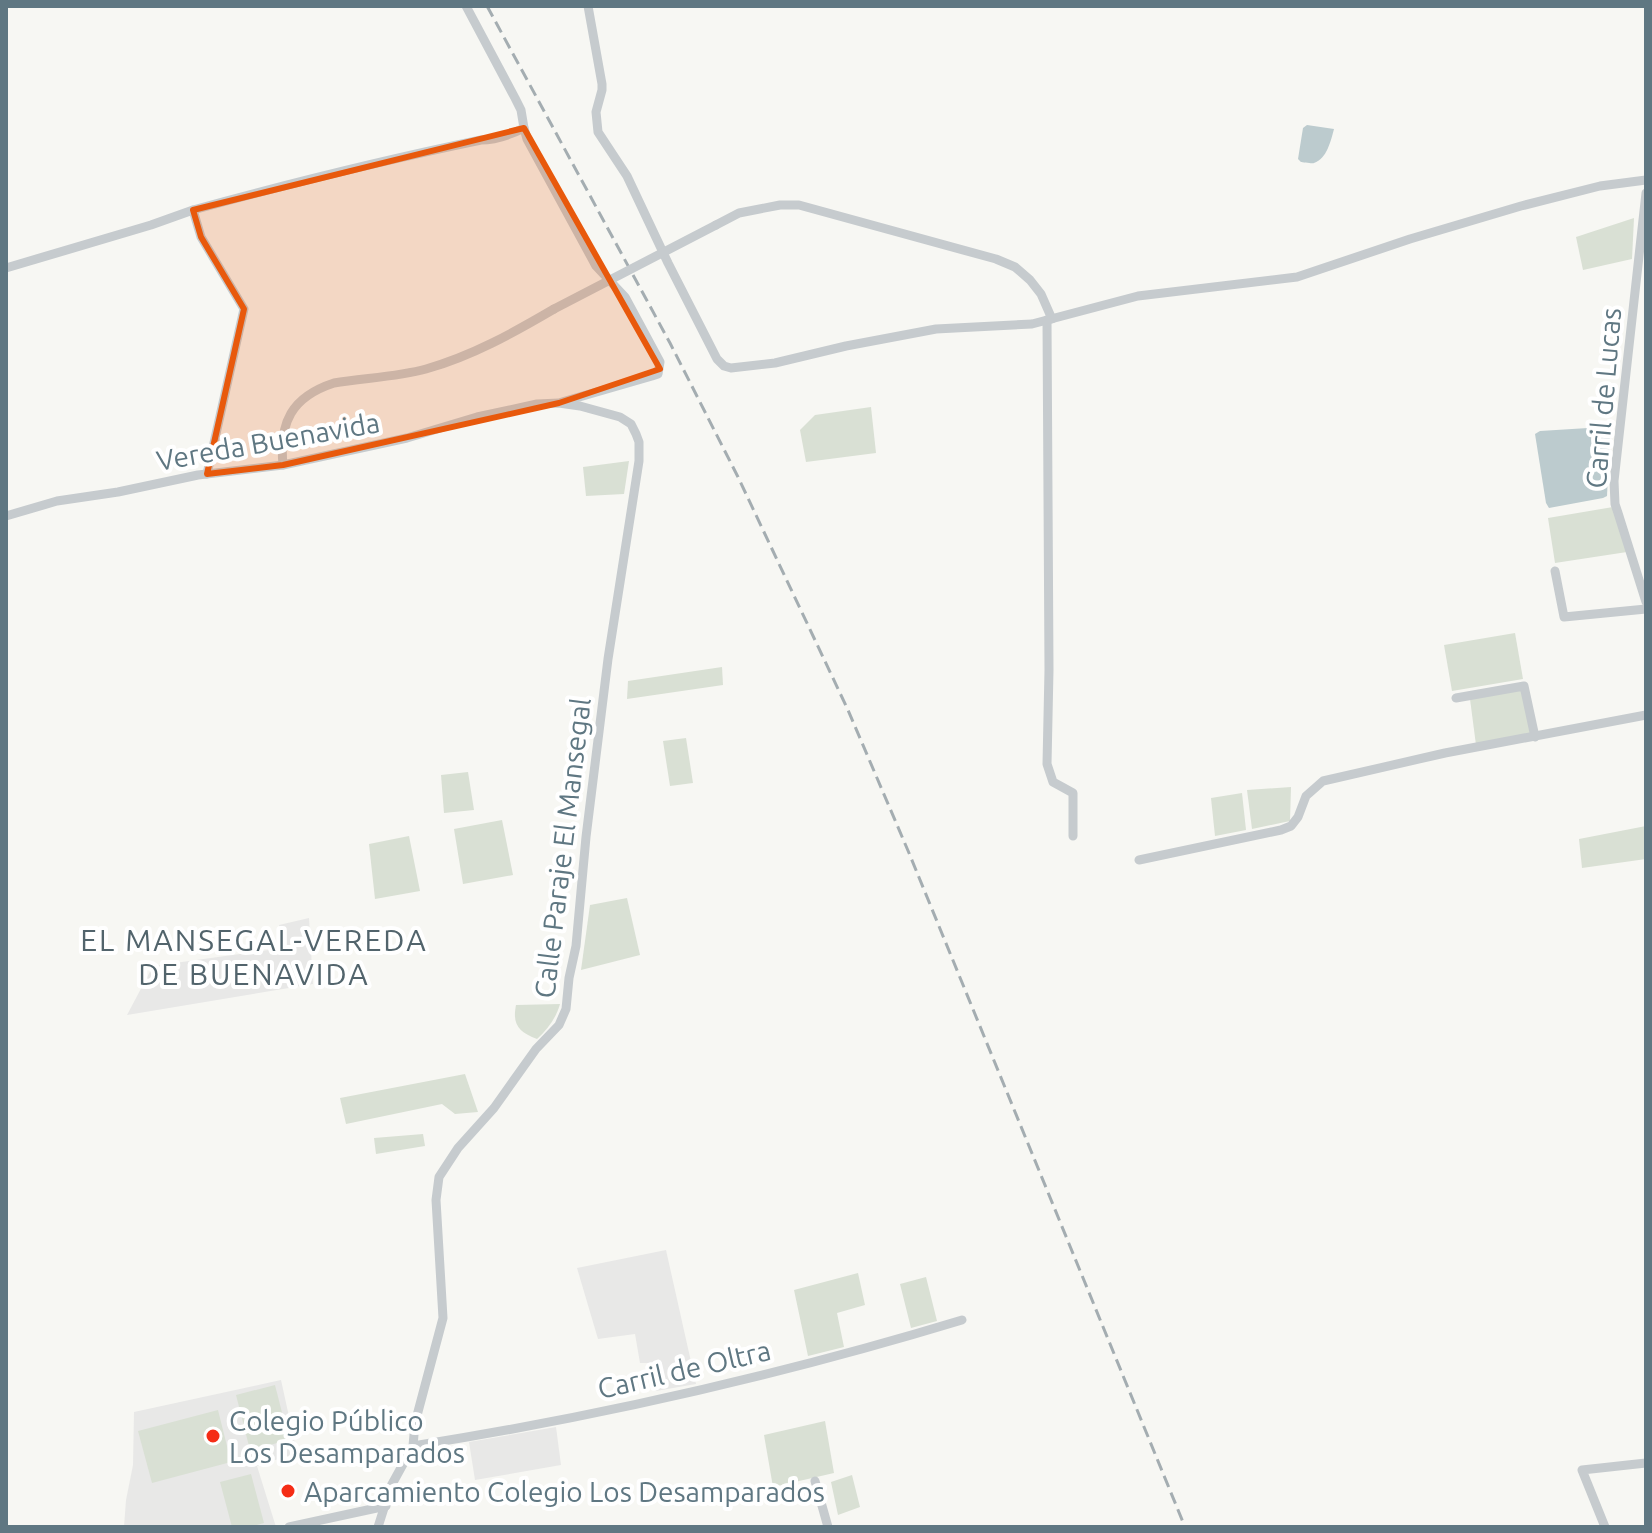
<svg xmlns="http://www.w3.org/2000/svg" width="1652" height="1533" font-family="Ubuntu,sans-serif">
<rect width="100%" height="100%" fill="#f7f7f3"/>
<g fill="#e8e8e7">
<polygon points="309,918 313,984 127,1015 153,966 283,948 279,925"/>
<polygon points="666,1250 696,1384 656,1391 652,1363 640,1363 635,1334 598,1339 577,1268"/>
<polygon points="281,1380 297,1453 257,1466 276,1527 124,1527 126,1500 133,1465 134,1412"/>
<polygon points="556,1427 561,1465 475,1480 469,1442"/>
</g>
<g fill="#d9e0d4">
<polygon points="1634,218 1632,259 1583,270 1576,237"/>
<polygon points="871,407 876,453 806,462 800,430 815,415"/>
<polygon points="629,461 624,494 586,496 583,467"/>
<polygon points="1613,507 1627,552 1555,563 1548,518"/>
<polygon points="1515,633 1523,679 1452,691 1444,645"/>
<polygon points="722,667 723,685 627,699 628,681"/>
<polygon points="1523,690 1532,734 1476,745 1470,699"/>
<polygon points="686,738 693,783 670,786 663,741"/>
<polygon points="468,772 474,810 444,813 441,775"/>
<polygon points="1291,787 1290,821 1252,829 1247,790"/>
<polygon points="1242,793 1246,830 1215,836 1211,798"/>
<polygon points="502,820 513,875 463,884 454,829"/>
<polygon points="1646,826 1646,859 1582,868 1579,839"/>
<polygon points="409,836 420,891 375,899 369,844"/>
<polygon points="627,898 640,955 581,970 590,905"/>
<path d="M 560,1004 C 556,1018 548,1029 537,1039 C 519,1032 512,1025 516,1005 Z"/>
<polygon points="465,1074 478,1112 455,1114 442,1104 346,1124 340,1098"/>
<polygon points="423,1134 425,1146 376,1154 374,1138"/>
<polygon points="858,1273 865,1305 837,1313 844,1347 808,1356 794,1290"/>
<polygon points="926,1277 937,1321 911,1328 900,1284"/>
<polygon points="275,1385 289,1440 250,1450 236,1395"/>
<polygon points="218,1410 231,1462 152,1483 138,1431"/>
<polygon points="825,1421 834,1473 773,1487 764,1435"/>
<polygon points="251,1474 264,1523 249,1527 232,1527 220,1482"/>
<polygon points="852,1475 860,1507 838,1515 831,1482"/>
</g>
<g fill="#bccbce">
<path d="M 1307,125 L 1334,129 C 1331,140 1327,159 1314,163 C 1313,164 1302,162 1301,162 L 1298,159 L 1303,128 Z"/>
<polygon points="1604,427 1608,429 1610,434 1607,496 1603,498 1549,508 1546,503 1535,434 1540,431"/>
</g>
<g fill="none" stroke-linecap="round" stroke-linejoin="round">
<g stroke="#c6cbce" stroke-width="9">
<polyline points="588,6 602,84 602,90 596,112 598,132 627,176 668,263 717,359 724,366 731,368 775,363 846,346 936,329 1032,324 1138,296 1297,277 1410,239 1521,206 1600,186 1646,180"/>
<polyline points="524,128 527,139 596,266 625,297 660,362 658,374 652,376 562,402"/>
<polyline points="1646,193 1614,481 1615,504 1618,513 1646,602"/>
<path d="M 193,210 C 288,184 384,160 481,140 C 496,140 510,135 524,128 L 521,110 L 515,98 L 466,6"/>
<polyline points="716,225 739,213 780,205 799,205 996,259 1015,267 1030,280 1041,294 1052,319"/>
<polyline points="6,268 151,225 193,210 201,237 244,309 207,474"/>
<polyline points="1047,320 1049,670 1047,764 1053,782 1073,793 1073,836"/>
<path d="M 283,465 C 279,423 291,397 334,383 C 363,378 397,377 426,369 C 472,356 513,333 554,309"/>
<polyline points="6,516 57,501 118,492 198,475 283,465 407,438 477,417 537,404 559,403 580,406 620,417 631,424 636,434 639,442 639,461 608,659 586,837 576,946 569,978 566,1009 559,1025 536,1049 494,1108 458,1148 439,1177 436,1200 443,1318 415,1423 413,1446 391,1486 378,1527"/>
<polyline points="1555,571 1564,617 1646,609"/>
<polyline points="1456,698 1524,686 1535,737"/>
<polyline points="1139,860 1281,830 1291,826 1298,817 1306,796 1323,781 1445,753 1646,715"/>
<path d="M 413,1446 C 596,1417 784,1374 962,1320"/>
<polyline points="815,1481 828,1527"/>
<polyline points="289,1527 386,1506"/>
<polyline points="1605,1527 1582,1470 1646,1463"/>
</g>
<polyline stroke="#a4adb1" stroke-width="3" stroke-dasharray="12 6" stroke-linecap="butt" points="487,6 670,343 738,477 848,710 909,853 1185,1527"/>
<polyline stroke="#c6cbce" stroke-width="9" points="554,309 716,225"/>
</g>
<path fill="#e8590c" fill-opacity="0.2" stroke="#e8590c" stroke-width="6" stroke-linejoin="round" d="M 524,128 L 660,369 L 559,403 L 283,465 L 207,474 L 244,309 L 201,237 L 193,210 Z"/>
<g fill="#f52d16" stroke="#fff" stroke-width="3">
<circle cx="213" cy="1436" r="8"/>
<circle cx="288" cy="1491" r="8"/>
</g>
<g text-anchor="middle" dominant-baseline="central" stroke-width="8" stroke-linejoin="round" paint-order="stroke">
<g font-size="28" fill="#5f7782" stroke="#fff">
<text transform="translate(1603 398) rotate(-85)">Carril de Lucas</text>
<text transform="translate(268 441) rotate(-10)">Vereda Buenavida</text>
<text transform="translate(562 848) rotate(-83)">Calle Paraje El Mansegal</text>
<text transform="translate(684 1369) rotate(-13)">Carril de Oltra</text>
</g>
<g font-size="28" fill="#5f7782" stroke="#fff" text-anchor="start">
<text x="229" y="1420">Colegio Público<tspan x="229" dy="32">Los Desamparados</tspan></text>
<text x="304" y="1491">Aparcamiento Colegio Los Desamparados</text>
</g>
<g font-size="30" letter-spacing="2" fill="#52646c" stroke="#fff">
<text x="254" y="940">EL MANSEGAL-VEREDA<tspan x="254" dy="34">DE BUENAVIDA</tspan></text>
</g>
</g>
<rect width="1652" height="1533" fill="none" stroke="#5f7782" stroke-width="16"/>
</svg>
